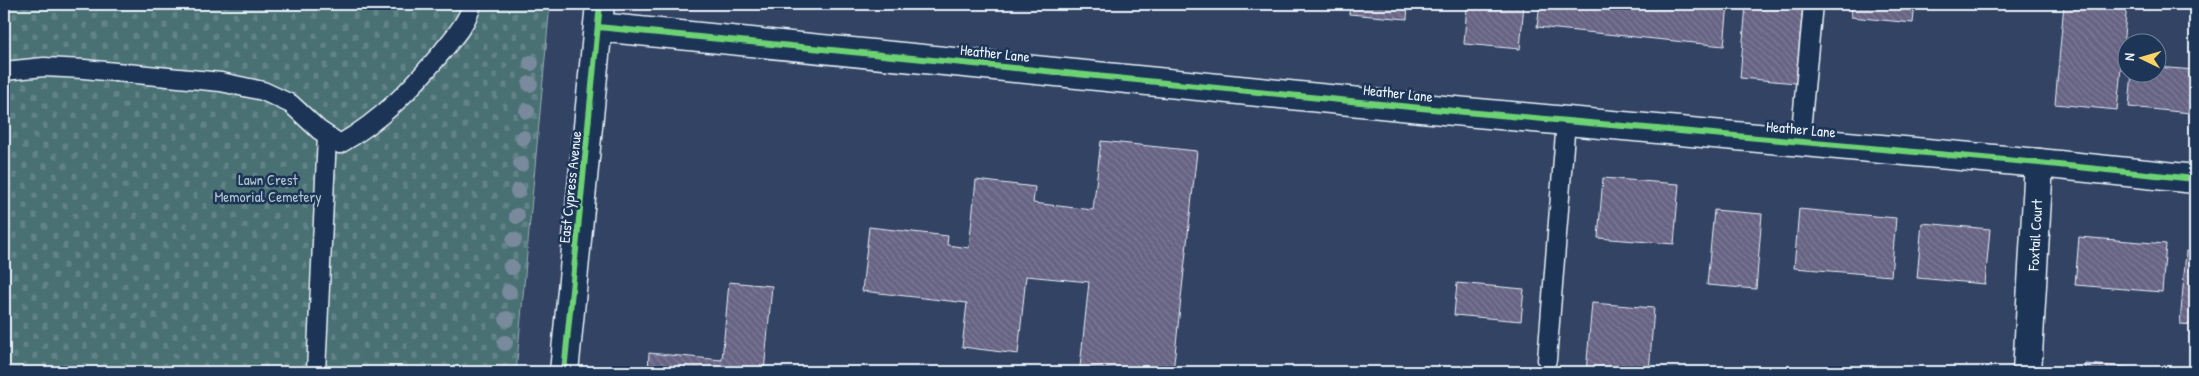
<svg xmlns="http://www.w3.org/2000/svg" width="2199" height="376" font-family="'Patrick Hand',sans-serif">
<defs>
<pattern id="cemetery-stones" width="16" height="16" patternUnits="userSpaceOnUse" patternTransform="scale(1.25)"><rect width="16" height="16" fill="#486f73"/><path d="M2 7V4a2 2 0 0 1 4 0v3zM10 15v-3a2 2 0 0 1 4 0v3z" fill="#628488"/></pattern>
<pattern id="building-back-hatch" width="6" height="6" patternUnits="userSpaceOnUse" patternTransform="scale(1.25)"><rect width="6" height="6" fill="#676484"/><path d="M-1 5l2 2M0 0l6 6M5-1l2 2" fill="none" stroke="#7d7b96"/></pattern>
</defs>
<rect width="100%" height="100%" fill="#334364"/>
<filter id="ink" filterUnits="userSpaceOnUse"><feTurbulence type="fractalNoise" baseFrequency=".02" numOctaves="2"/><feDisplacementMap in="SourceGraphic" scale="10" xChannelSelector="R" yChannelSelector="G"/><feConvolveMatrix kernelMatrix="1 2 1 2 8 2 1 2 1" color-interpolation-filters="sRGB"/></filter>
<g filter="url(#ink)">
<polygon fill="url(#cemetery-stones)" stroke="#98b0b6" points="4,4 550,4 516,372 4,372"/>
<g fill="url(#building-back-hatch)" stroke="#e8f1f8">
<polygon points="1350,4 1408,4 1407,19 1349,14"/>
<polygon points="1467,4 1524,4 1520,49 1464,44"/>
<polygon points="1540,4 1728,4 1724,46 1537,27"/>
<polygon points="1746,4 1803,4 1796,83 1740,78"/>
<polygon points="1852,4 1915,4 1913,23 1851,17"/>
<polygon points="2064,4 2127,4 2117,110 2055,104"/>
<polygon points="2156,67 2195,70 2191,113 2129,107 2132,72 2156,72"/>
<polygon points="1101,141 1197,151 1173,372 1131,372 1080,367 1089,282 1026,276 1018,354 962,347 967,303 862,291 869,227 948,236 947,245 969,248 976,180 1035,187 1033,203 1093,210"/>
<polygon points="1603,178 1679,184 1674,244 1598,238"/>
<polygon points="1799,209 1896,218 1891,276 1794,268"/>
<polygon points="1714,210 1762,214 1756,289 1707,285"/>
<polygon points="1922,223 1990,229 1985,284 1917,278"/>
<polygon points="2079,237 2166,244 2162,292 2075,285"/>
<polygon points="2186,251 2195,252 2195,325 2180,324"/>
<polygon points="729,282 772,286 764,372 648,372 649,353 722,360"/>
<polygon points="1457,283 1524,289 1521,321 1454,315"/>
<polygon points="1592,303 1654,308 1649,372 1586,372"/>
<polygon points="2085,364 2187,372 2084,372"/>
</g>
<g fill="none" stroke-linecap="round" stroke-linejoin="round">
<defs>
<g id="lane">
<path d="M 4,71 L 44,67 L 84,69 L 221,82 L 263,91 L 291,104 L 319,130 L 340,144 C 382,120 411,89 442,52 C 453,38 468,22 472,4"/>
<polyline points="1800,141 1813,4"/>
<polyline points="1547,360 1566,121"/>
<polyline points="316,372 327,136"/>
</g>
<g id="street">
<polyline points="598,27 1421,108 2039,163 2195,179"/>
<polyline points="2027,372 2039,163"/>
</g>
<polyline id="secondary" points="564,372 600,4"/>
</defs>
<use href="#lane" stroke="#e8f1f8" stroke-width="21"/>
<use href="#street" stroke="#e8f1f8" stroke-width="31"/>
<use href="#secondary" stroke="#e8f1f8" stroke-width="31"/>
<use href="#lane" stroke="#1d3557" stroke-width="18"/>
<use href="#street" stroke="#1d3557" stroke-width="28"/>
<use href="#secondary" stroke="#1d3557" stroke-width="28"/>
<defs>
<g id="cycleway">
<polyline points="598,27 1421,108 2039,163 2195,179"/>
<polyline points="564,372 600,4"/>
</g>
</defs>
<use href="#cycleway" stroke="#1d3557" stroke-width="9"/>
<use href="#cycleway" stroke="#6cd273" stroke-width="6"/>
</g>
<g fill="#788a9c">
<circle cx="531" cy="63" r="8"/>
<circle cx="530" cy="84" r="8"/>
<circle cx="527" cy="111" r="8"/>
<circle cx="523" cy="138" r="8"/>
<circle cx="521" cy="164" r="8"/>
<circle cx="518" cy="191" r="8"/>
<circle cx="517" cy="216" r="8"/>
<circle cx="514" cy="240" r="8"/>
<circle cx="511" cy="267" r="8"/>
<circle cx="509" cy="292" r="8"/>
<circle cx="507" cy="319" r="8"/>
<circle cx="505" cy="343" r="8"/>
</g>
</g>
<g text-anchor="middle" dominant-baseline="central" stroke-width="5" stroke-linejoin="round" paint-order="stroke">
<g font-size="15" fill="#e8f1f8" stroke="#1d3557">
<text transform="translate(995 53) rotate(6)">Heather Lane</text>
<text transform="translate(1398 93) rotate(6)">Heather Lane</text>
<text transform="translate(1801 129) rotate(5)">Heather Lane</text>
<text transform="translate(570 187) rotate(-84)">East Cypress Avenue</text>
<text transform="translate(2035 235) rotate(-87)">Foxtail Court</text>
</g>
<g font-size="15" fill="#b0c4c9" stroke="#1d3557">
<text x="268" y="179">Lawn Crest<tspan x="268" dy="17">Memorial Cemetery</tspan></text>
</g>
</g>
<rect width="2199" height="376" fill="none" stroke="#1d3557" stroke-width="20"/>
<rect x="10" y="10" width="2179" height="356" fill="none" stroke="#e8f1f8" stroke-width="2" filter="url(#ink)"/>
<g transform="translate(2142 58) rotate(275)"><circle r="24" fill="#1d3557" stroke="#6e8097"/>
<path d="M0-4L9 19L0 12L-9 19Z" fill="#ffd166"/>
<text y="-8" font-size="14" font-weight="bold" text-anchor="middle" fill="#e8f1f8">N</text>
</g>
</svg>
